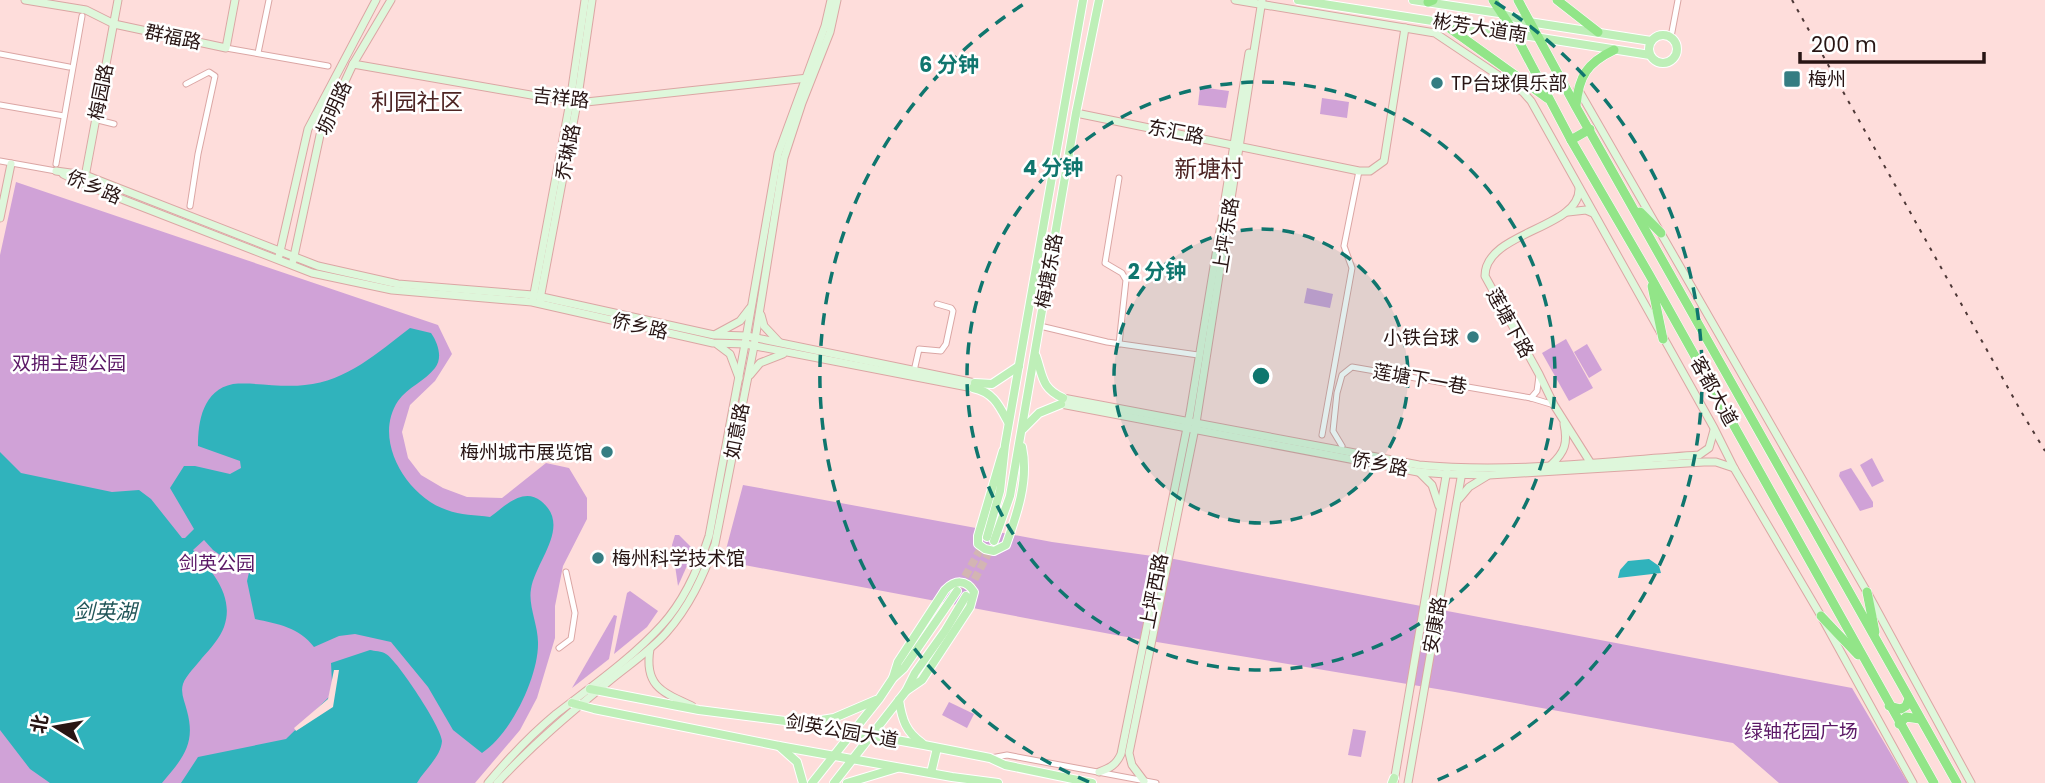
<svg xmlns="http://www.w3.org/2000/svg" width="2045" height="783" font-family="Poppins,'Noto Sans SC',sans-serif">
<rect width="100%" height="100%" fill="#fedddb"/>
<g fill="#d0a2d7">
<polygon points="1200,87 1229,91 1226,108 1198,105"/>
<polygon points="1322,98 1349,102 1347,118 1320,114"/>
<polygon points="16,182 438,325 452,354 435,381 410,405 402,432 408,458 421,475 443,488 467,497 502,498 546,463 569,468 587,498 587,519 563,566 555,606 555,638 537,698 520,730 475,783 0,783 0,255"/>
<polygon points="1307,288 1333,294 1330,308 1304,303"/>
<polygon points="1566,339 1593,388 1569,401 1542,353"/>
<polygon points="1587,344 1602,370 1589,378 1574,352"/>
<polygon points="1872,458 1884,481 1872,487 1860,465"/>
<polygon points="1851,468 1873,502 1873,507 1860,511 1839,476 1840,472"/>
<polygon points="743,485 1052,542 1174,559 1852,688 1908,783 1779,783 1733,743 1455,692 1121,636 723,561"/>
<polygon points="675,535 679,535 694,550 678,586 672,545"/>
<polygon points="630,591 658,611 647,627 614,654 627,593"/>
<polygon points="614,615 617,616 609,659 572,688"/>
<polygon points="949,702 974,714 967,728 942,715"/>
<polygon points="1353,729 1366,731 1361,757 1348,755"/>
</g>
<g fill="#30b3bc">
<path d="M 410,328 L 431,333 C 438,343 443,358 435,368 C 425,381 408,387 398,401 C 372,440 407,497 447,510 C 460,515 476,515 490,517 C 505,506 523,487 541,501 C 572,526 536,560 531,589 C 528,605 538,625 538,642 C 539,676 511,734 482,753 L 453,730 L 428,687 L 391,642 L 355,634 L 339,636 L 314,647 C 299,627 278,624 255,619 L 247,581 L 251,564 L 236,566 L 213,550 L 204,540 L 193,550 C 212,571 235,596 224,627 C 220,638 210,649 202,658 C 197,665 186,675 183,684 C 180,693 185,702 187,711 C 196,744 183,758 162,783 L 50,783 L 30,769 L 0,730 L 0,452 L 21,473 L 112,492 L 139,490 L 151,499 L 182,538 L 185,538 L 194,529 L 170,488 L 184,466 L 195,466 L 230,474 L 241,468 L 240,461 L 198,446 C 198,421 203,390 233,384 C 256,382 281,388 305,385 C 347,381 377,353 410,328 Z"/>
<polygon points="1649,559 1659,566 1661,573 1618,578 1620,570 1628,561"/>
<path d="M 370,650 C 374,651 382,651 386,654 C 397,660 442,728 442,741 C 441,757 424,770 417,783 L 181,783 L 198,757 L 286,739 L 329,697 L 332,683 L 331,663 Z"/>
</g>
<polygon fill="#fedddb" points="334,670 339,670 333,707 296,731 294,728 328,699"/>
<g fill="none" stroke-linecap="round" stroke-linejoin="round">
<g stroke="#d3b5b3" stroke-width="8" stroke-dasharray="8 4" stroke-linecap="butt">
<polyline points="959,587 984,543"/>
<polyline points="969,590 992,546"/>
</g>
<defs>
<g id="street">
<polyline points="1671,37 1678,0"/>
<polyline points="226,48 328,66"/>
<polyline points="258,53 269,0"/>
<polyline points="0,54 69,67"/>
<polyline points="186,84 209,72 215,76 198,154 190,206"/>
<polyline points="0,105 64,116"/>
<polyline points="98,120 114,124"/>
<polyline points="0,161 56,171"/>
<polyline points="56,164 82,16"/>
<polyline points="1040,326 1107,342 1198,355"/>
<polyline points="1119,344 1126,280 1122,273 1105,263 1119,178"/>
<polyline points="914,371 919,349 941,351 946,344 953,311 951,308 937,304"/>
<polyline points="1531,398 1537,391 1539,376"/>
<polyline points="1322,435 1352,268 1344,246 1359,171"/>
<polyline points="1342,446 1333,431 1337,393 1342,375 1352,367 1531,398 1554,405"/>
<polyline points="559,648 571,639 575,613 566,572"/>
<polyline points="991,758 1007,755 1156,783"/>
</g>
<g id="secondary">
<polyline points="25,0 86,10 114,24 226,48 235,0"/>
<polyline points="1235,0 1435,33 1523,92 1531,101 1714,428 1734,468 1821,616 1913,783"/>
<polyline points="353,64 577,103 808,78"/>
<polyline points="1578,89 1867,592 1971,783"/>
<polyline points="1076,113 1359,171 1370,171 1384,161 1405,28"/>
<polyline points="56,171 85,175 318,266 398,284 533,295 714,335 747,336 975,383"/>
<polyline points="63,174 83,184 312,273 392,290 532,302 713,343 745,344 973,388"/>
<polyline points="85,177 118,0"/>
<path d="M 1579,188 C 1581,229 1485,231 1485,276 L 1539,374 L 1554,405 L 1590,462"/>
<polyline points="1568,212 1586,210 1593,213"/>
<polyline points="0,218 11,164"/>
<polyline points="279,256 308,129 376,0"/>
<polyline points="293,261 320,135 353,64 391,0"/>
<polyline points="533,299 570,102 585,0"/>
<polyline points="540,299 577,103 592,0"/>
<polyline points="761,315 764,326 779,342"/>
<polyline points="716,334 740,321 750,308"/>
<polyline points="718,345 730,354 739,378"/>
<polyline points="750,375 760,363 783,354"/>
<path d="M 1063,398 L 1419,465 C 1512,474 1607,461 1699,455 L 1709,448 L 1714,430"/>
<polyline points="1061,404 1418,472 1446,474 1489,475 1704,462 1716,462 1734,468"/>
<path d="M 1551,465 C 1565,452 1568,443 1564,424"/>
<polyline points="1419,472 1432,485 1439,506"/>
<polyline points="1459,499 1469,487 1487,476"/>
<path d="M 650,649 C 644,686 662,692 692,706"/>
<path d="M 1099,772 C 1110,768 1116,765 1121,754 L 1190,413 L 1249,53"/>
<polyline points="1144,781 1132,765 1129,753 1196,423 1262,0"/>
<polyline points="1394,782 1447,470"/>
<path d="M 488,783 C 508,759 532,734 556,714 C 592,686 631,659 662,625 C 685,600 699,567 709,536 L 745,344 L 778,154 L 825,26 L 831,0"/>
<path d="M 497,783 C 531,746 569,714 608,682 C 627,666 649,652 666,633 C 689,607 703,577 715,544 L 754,346 L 784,158 L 802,103 L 830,32 L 837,0"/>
<polyline points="1408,783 1462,472"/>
</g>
<g id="primary">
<polyline points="1298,0 1650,55"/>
<polyline points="1413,0 1499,13 1529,22 1651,41"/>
<circle cx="1663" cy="49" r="14"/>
<path d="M 1036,356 C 1043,376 1041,388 1063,398"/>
<polyline points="975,383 992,384 1019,366"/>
<path d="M 973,388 C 993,392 999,405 1008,422"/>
<polyline points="1023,429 1039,413 1061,404"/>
<path d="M 1003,451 L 978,536 L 978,544 L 985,549 L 994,551 L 1006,545 C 1017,514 1029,480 1022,447"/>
<polyline points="987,537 1000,491 1005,445 1083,0"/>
<polyline points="994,541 1010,496 1076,113 1099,0"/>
<path d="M 893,678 L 898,662 L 945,590 C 955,580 966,579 974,592 L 970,607 L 922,680 L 906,691"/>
<polyline points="590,689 699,710 801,723 924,745 990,758 1005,765 1092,783"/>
<path d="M 899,700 C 902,720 906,732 922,743"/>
<polyline points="572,703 594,709 779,746 952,777 998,783"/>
<polyline points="809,722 834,718 876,700"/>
<polyline points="779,746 797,762 803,783"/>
<polyline points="931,773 937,748"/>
<polyline points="812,783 879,699 893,678 904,668 957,591"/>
<polyline points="834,783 906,691 915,673 945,631 966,596"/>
<polyline points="847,783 897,768"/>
<polyline points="1392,783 1394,778"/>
</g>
<g id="highway">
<polyline points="1493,0 1514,32 1571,140 1649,274 1934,783"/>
<polyline points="1518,0 1576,107 1957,783"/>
<polyline points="1557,0 1598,32"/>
<polyline points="1428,2 1433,0"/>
<polyline points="1441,22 1547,98"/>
<path d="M 1576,105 C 1579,76 1587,63 1614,50"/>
<polyline points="1571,140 1590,129"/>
<polyline points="1640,212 1661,233"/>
<polyline points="1652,286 1663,339"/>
<polyline points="1867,592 1875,632"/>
<polyline points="1821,616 1858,655"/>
<polyline points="1889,706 1901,709 1906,706 1909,699"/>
<polyline points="1899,724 1906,717 1920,719"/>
</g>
</defs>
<use href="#street" stroke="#dba6a4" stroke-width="7"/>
<use href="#secondary" stroke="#dba6a4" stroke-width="9"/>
<use href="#primary" stroke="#fff" stroke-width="10"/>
<use href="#highway" stroke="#fff" stroke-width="10"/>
<use href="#street" stroke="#fff" stroke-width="5"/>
<use href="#secondary" stroke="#def7db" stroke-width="7"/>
<use href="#primary" stroke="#beefb8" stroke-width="8"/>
<use href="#highway" stroke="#92e588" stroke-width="9"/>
<polyline stroke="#4e3837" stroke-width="2" stroke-dasharray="3.5 7" stroke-linecap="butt" points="1792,0 2022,413 2045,451"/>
</g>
<circle cx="1261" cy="376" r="147" fill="#0f766e" fill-opacity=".12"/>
<g fill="none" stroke="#0f766e" stroke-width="3.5" stroke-dasharray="12 9">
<circle cx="1261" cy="376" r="147"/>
<circle cx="1261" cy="376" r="294"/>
<path d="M1089 782A441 441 0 0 1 1027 2M1495 2A441 441 0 0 1 1433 782"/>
</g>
<g fill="#357d82" stroke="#fff" stroke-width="2.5">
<rect x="1783" y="70" width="18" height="18" rx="3.5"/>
<circle cx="1437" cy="83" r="7"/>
<circle cx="1473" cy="337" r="7"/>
<circle cx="607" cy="452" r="7"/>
<circle cx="598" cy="558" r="7"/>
</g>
<g text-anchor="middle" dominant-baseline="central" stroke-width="5" stroke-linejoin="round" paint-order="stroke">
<g font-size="19" fill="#281514" stroke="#fff">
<text transform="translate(1480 28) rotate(9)">彬芳大道南</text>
<text transform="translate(173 37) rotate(12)">群福路</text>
<text transform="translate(101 92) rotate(-79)">梅园路</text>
<text transform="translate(561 98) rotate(6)">吉祥路</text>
<text transform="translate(334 108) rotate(-66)">坜明路</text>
<text transform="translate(1176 132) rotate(11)">东汇路</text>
<text transform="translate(568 152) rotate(-79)">乔琳路</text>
<text transform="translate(94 187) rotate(23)">侨乡路</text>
<text transform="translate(1226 235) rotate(-81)">上坪东路</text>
<text transform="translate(1049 271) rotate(-80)">梅塘东路</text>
<text transform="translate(1510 323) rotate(61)">莲塘下路</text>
<text transform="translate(640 326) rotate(13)">侨乡路</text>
<text transform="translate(1420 379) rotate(10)">莲塘下一巷</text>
<text transform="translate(1714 391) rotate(61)">客都大道</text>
<text transform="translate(737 431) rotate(-79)">如意路</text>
<text transform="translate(1380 464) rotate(11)">侨乡路</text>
<text transform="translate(1154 591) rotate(-79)">上坪西路</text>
<text transform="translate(1435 625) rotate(-80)">安康路</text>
<text transform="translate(842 731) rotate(10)">剑英公园大道</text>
</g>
<g font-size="19" fill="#281514" stroke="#fff" text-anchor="start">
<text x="1808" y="79">梅州</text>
<text x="1451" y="83">TP台球俱乐部</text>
<text x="1459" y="337" text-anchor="end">小铁台球</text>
<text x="593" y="452" text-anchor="end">梅州城市展览馆</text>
<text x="612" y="558">梅州科学技术馆</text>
</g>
<g font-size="19" fill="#5b1866" stroke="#fff">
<text x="69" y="363">双拥主题公园</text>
<text x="217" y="563">剑英公园</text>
<text x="1801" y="731">绿轴花园广场</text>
</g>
<g font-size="21" font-style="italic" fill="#205558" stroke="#fff">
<text x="105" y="611">剑英湖</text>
</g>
<g font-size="23" fill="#4e2524" stroke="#fff">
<text x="417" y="102">利园社区</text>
<text x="1209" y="169">新塘村</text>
</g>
</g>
<circle cx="1261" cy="376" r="10" fill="#0f766e" stroke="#fff" stroke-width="3.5"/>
<g font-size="21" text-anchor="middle" font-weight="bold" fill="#0f766e" stroke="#fff" stroke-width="5" stroke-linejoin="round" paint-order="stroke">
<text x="949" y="72">6 分钟</text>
<text x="1053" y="175">4 分钟</text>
<text x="1157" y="279">2 分钟</text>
</g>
<g transform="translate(56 727) rotate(281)" stroke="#ffffff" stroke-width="5" paint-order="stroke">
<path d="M0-5L12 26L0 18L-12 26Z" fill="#281514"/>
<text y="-10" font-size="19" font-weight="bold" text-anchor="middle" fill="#281514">北</text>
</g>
<path d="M1800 52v10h184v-10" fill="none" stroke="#281514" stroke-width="3.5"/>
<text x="1811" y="52" font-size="21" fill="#281514" stroke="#ffffff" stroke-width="5" paint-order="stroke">200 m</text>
</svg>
